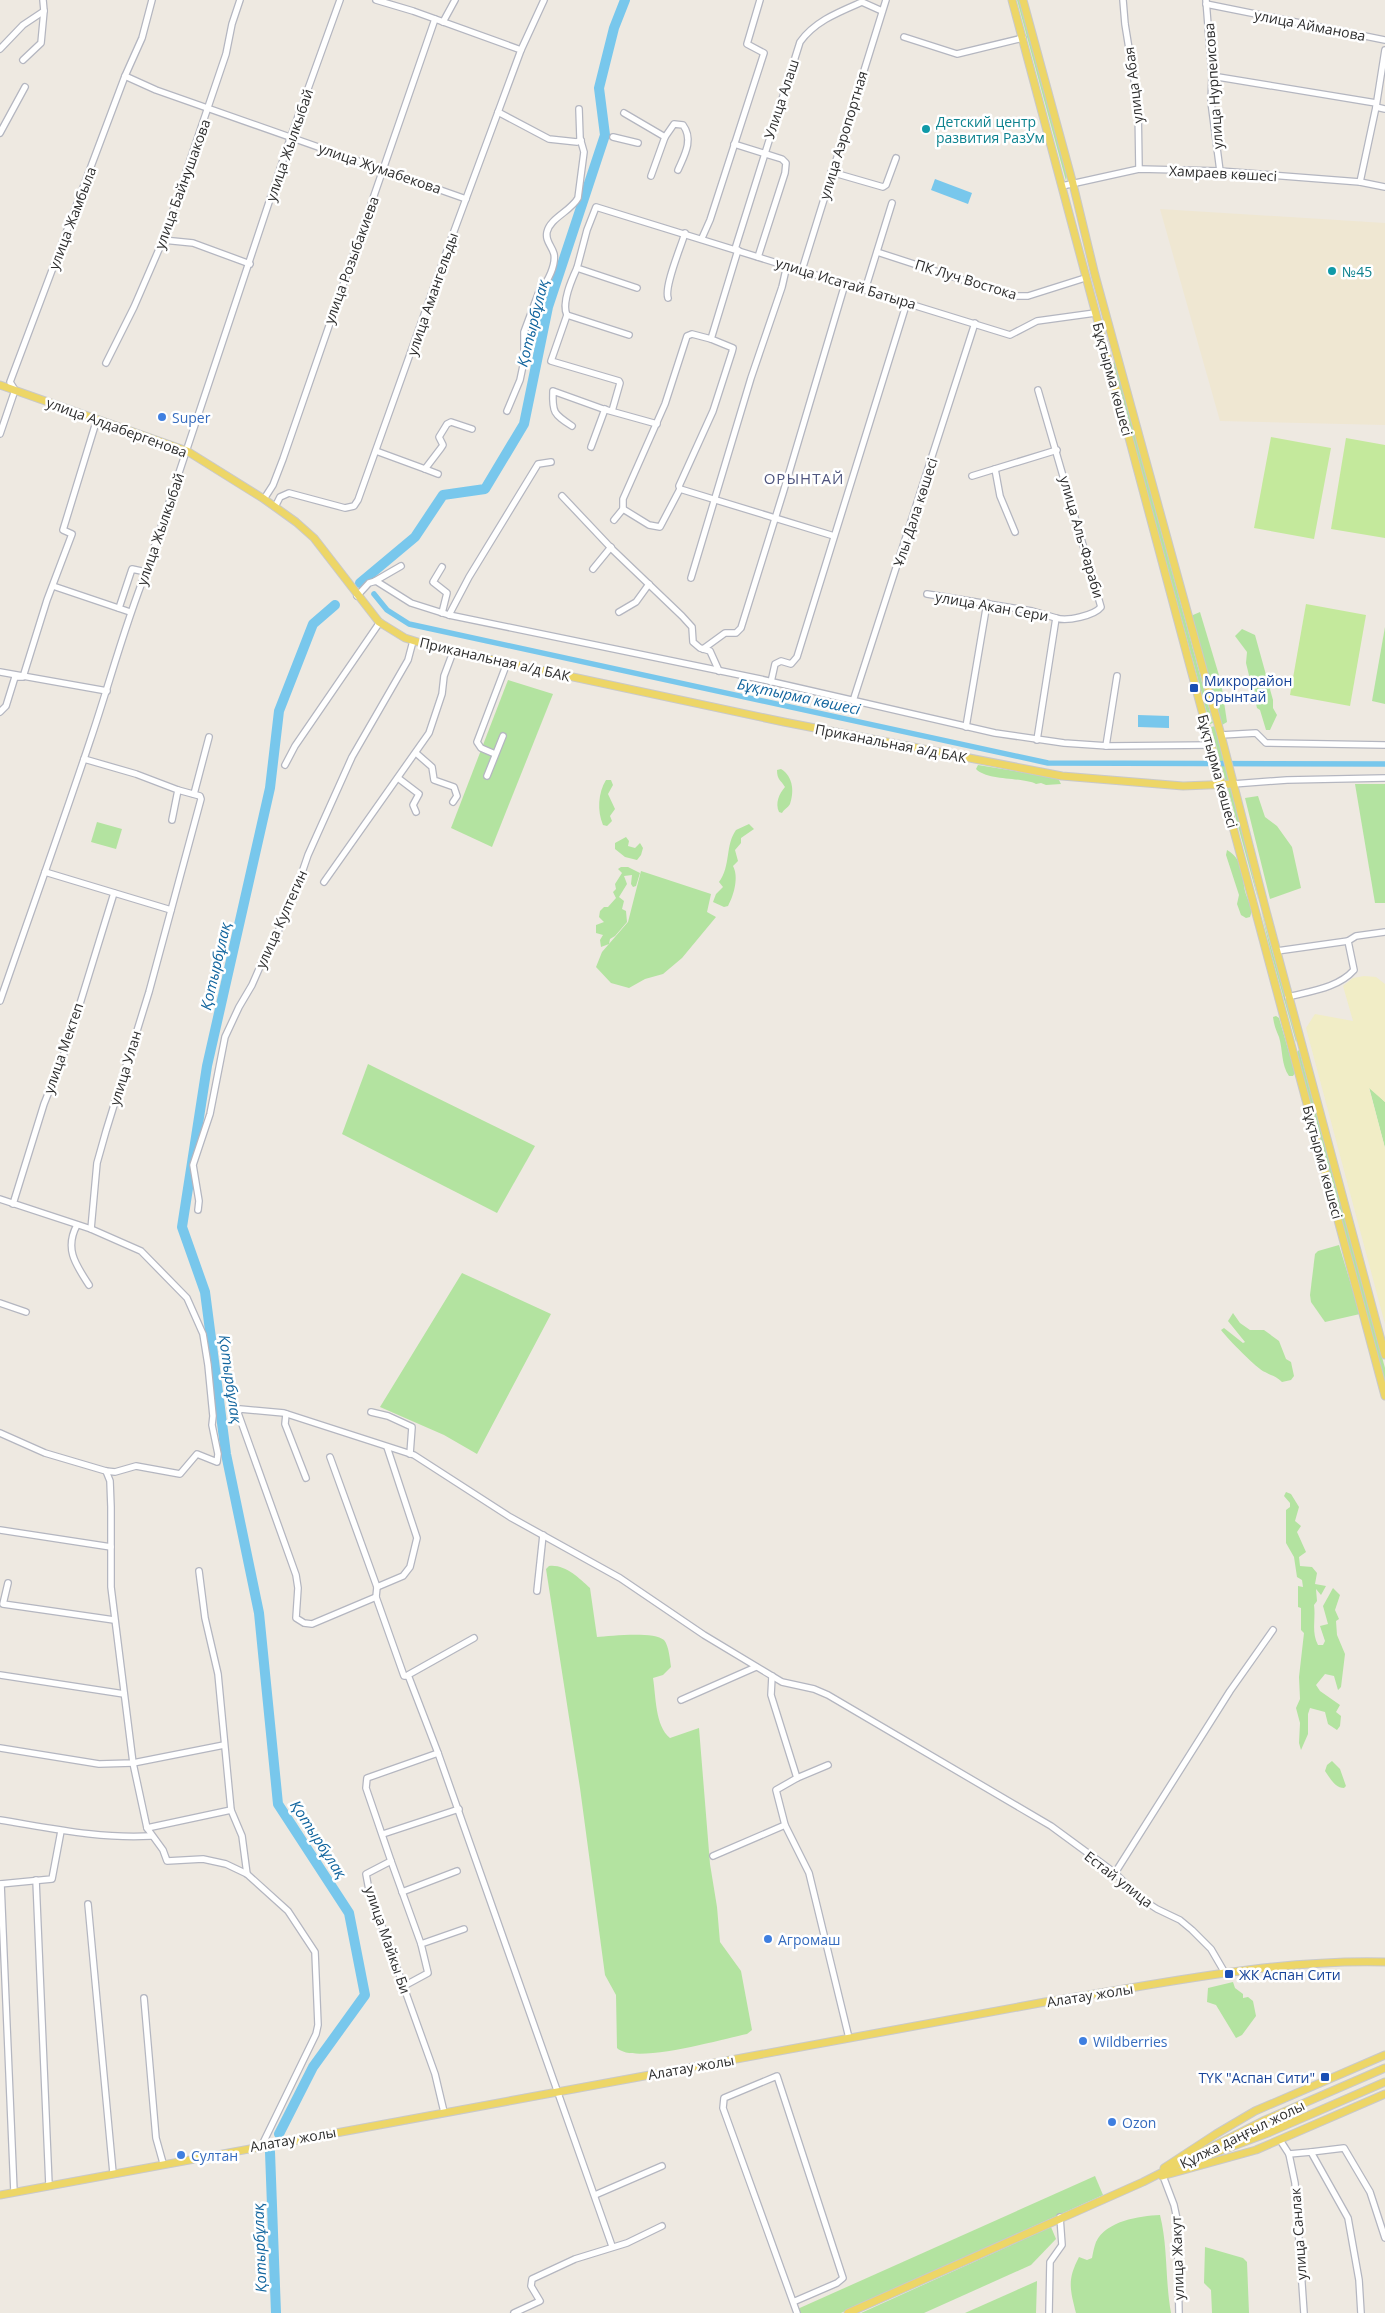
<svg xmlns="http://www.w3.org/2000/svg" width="1385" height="2313" font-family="'Open Sans',sans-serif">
<rect width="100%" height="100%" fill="#eee9e1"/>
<polygon fill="#efe7d2" points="1160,209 1385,223 1385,425 1220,421"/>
<g fill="#b3e3a0">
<polygon points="1017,0 1020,0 1067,176 1066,181"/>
<polygon points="1115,361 1213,723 1210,724 1113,365"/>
<polygon points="1200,612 1221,682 1227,722 1222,725 1219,720 1191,620 1193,615"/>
<polygon points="1385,627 1385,704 1372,701"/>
<polygon points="1242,629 1255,635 1273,700 1273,708 1277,715 1270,730 1266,730 1260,710 1257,708 1246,663 1247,652 1235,636"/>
<polygon points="508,680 553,694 492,847 451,828"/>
<polygon points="1215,726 1237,807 1259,903 1211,727"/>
<path d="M 978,765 L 1058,778 L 1061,784 L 1046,785 L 1041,783 L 1036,784 C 1023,777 987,781 976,769 Z"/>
<path d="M 781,769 C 794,777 794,793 790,804 C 788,808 784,809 782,813 L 779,812 C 775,803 779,794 785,787 C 781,780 777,780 777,770 Z"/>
<path d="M 606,780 L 611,780 L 613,785 L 608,794 L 615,809 L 610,816 L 612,821 L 607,826 L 603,825 C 597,811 598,793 606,780 Z"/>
<polygon points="1355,784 1385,784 1385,903 1375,903"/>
<polygon points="1258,796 1265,817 1277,826 1292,847 1301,888 1270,899 1245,798"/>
<polygon points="97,822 122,829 116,849 91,842"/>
<path d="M 749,824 L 754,829 L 741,838 L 741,843 L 735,850 L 738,861 L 733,866 C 739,877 734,895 728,906 L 724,907 L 713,902 L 716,894 L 723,887 L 719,882 C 731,866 725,845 736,830 Z"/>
<polygon points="626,837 629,841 628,846 635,848 640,843 643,848 641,855 637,860 625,857 615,849 615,843"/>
<path d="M 1227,850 C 1243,859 1242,875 1245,891 C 1247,900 1254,908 1250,917 L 1246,918 L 1241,915 L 1237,904 L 1239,895 L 1226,855 Z"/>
<polygon points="621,867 628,867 640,873 636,886 633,887 631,884 632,875 624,876 627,884 619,897 624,901 622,909 626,911 627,922 615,936 610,939 609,944 601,947 600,940 603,935 596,933 596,925 604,922 599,917 600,911 604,907 608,907 616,898 613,892 616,889 615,884 622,873 618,869"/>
<polygon points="641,871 711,894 707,912 716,917 682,958 663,974 645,979 629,988 611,983 596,967 602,952 628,922"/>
<polygon points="1261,911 1297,1039 1296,1042 1271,953"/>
<path d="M 1276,1016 L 1279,1018 L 1295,1073 L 1293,1076 L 1289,1076 C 1281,1065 1283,1050 1279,1037 C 1276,1030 1274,1025 1273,1017 Z"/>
<polygon points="1299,1050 1385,1368 1385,1383 1297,1052"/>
<polygon points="368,1064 535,1146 497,1213 342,1134"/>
<polygon points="1369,1087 1385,1102 1385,1148"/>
<polygon points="1339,1245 1360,1314 1325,1322 1311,1302 1310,1295 1315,1254 1318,1251"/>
<polygon points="462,1273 551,1314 477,1454 444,1435 380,1407"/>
<path d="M 1233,1313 L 1240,1323 L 1250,1330 L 1264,1330 L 1279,1341 L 1286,1359 L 1291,1362 L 1294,1376 L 1291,1380 L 1282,1382 C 1276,1376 1272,1376 1265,1372 C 1257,1369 1228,1339 1221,1330 L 1224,1328 L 1243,1343 L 1245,1342 L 1228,1321 Z"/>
<path d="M 1286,1492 L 1291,1494 L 1299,1507 L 1295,1521 L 1301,1526 L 1297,1532 L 1306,1552 L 1299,1557 L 1300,1566 L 1312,1567 L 1317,1573 L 1315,1584 L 1326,1586 L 1321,1595 L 1316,1589 L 1317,1601 L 1314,1605 C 1316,1619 1311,1632 1318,1645 L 1323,1645 L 1325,1641 L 1320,1626 L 1328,1624 L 1323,1606 L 1333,1588 L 1340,1595 L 1335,1610 L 1339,1619 L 1336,1621 L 1337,1635 L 1345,1654 L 1341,1687 L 1338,1690 L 1334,1676 L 1325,1674 L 1316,1685 L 1320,1691 L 1340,1705 L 1336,1712 L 1341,1716 L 1340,1726 L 1337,1730 L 1328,1724 L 1325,1712 L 1310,1708 L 1308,1714 L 1308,1734 L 1301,1750 L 1299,1743 L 1300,1723 L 1296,1708 L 1300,1699 L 1299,1677 L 1304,1633 L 1301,1630 L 1301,1608 L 1298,1607 L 1298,1586 L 1303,1587 L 1302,1580 L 1297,1577 L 1294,1557 L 1286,1543 L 1286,1510 L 1290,1507 L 1290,1503 L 1284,1496 Z"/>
<path d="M 549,1566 C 565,1564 579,1578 590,1588 L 597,1637 C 610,1636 654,1631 664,1640 C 669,1646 670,1660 671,1667 L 663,1675 L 653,1678 C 656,1696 655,1726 670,1738 L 699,1728 L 710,1864 L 717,1907 L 720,1942 L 741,1971 L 752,2030 L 747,2034 C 722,2039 634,2065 617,2048 L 616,1995 L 605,1975 L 580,1788 L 546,1569 Z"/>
<path d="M 1332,1761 L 1340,1769 L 1346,1786 L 1344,1788 C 1335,1788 1330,1778 1325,1771 L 1327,1765 Z"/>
<polygon points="1233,1982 1235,1988 1243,1994 1243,1998 1248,1997 1253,2001 1256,2016 1242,2035 1236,2038 1216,2005 1207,2002 1208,1988"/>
<polygon points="1095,2176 1103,2195 841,2313 797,2313 793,2311"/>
<path d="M 1160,2215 C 1168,2247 1165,2280 1171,2313 L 1076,2313 C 1070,2289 1067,2280 1079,2257 L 1087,2260 L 1092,2258 C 1093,2253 1094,2247 1096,2242 C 1106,2221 1139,2216 1160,2215 Z"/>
<polygon points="1051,2227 1056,2239 1031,2265 924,2313 861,2313"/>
<polygon points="1205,2247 1243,2258 1247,2262 1249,2313 1212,2313 1211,2290 1204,2283"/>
<polygon points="1037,2281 1036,2313 965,2313"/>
</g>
<polygon fill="#f1edc6" points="1364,976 1376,977 1385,984 1385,1102 1369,1088 1385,1148 1385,1324 1306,1028 1315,1014 1353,1021 1343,986 1353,978"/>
<g fill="#c4e99c">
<polygon points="1271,437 1331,448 1314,539 1254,528"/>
<polygon points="1346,438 1385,445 1385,538 1331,529"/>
<polygon points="1306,604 1366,615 1350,706 1290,695"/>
</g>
<g fill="#78c7ec">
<polygon points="935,179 972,193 968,204 931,190"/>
<polygon points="1138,715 1169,716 1169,728 1138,727"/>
</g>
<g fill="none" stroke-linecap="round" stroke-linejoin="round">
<polyline stroke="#78c7ec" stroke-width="5.5" points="374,594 387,610 409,624 1048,763 1385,764"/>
<g stroke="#78c7ec" stroke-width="10">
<polyline points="360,583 415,537 443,495 485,489 524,424 548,307 605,135 599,88 614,28 625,0"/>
<polyline points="279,2134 313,2067 365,1995 349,1913 278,1804 259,1613 226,1454 205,1292 182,1227 207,1066 270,788 279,711 313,624 335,605"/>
<polyline points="270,2152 276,2313"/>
</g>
<defs>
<g id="minor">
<polyline points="376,0 413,11 521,50"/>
<polyline points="1123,0 1125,24 1138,104 1139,169"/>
<polyline points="1206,0 1212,76 1211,102 1220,171"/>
<polyline points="1206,4 1385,40"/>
<polyline points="443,22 455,0"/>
<polyline points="904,37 957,54 1023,38"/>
<polyline points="0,49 23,25 44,11 43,0"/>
<polyline points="23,60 41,43 44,11"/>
<polyline points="125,76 156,90 466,199"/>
<polyline points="1212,76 1376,103"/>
<polyline points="1376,107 1385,109"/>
<polyline points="498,112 549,139 577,142 581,140"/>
<polyline points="624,113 665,137 651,176"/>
<polyline points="0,133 25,87"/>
<polyline points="613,137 638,143"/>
<path d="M 665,137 L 674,124 L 683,125 C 694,140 684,156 678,170"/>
<polyline points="734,144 782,159 786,163 785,173 758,257"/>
<polyline points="831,172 883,187 886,185 896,158"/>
<polyline points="1360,182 1376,107 1385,50"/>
<polyline points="1062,186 1139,169 1220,171 1360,182 1385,187"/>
<polyline points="702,238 710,220 764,53 747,44 760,0"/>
<polyline points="163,240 193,243 250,264"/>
<path d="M 735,249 L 800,42 C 815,21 839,12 862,2 L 882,11"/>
<polyline points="877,252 1012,296 1028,296 1085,278"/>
<path d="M 577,268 C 572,279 561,303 567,315 L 629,335"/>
<polyline points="802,270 886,0"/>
<polyline points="637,288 577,268 587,230 596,207 1010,335 1037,321 1095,313"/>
<polyline points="865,290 892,203"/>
<path d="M 668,298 C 664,286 681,247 685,233"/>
<polyline points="567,315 551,361 619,381 620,383 612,411"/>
<polyline points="106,363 134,307 163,240 226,54 232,24 240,0"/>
<path d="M 507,411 L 520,380 L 524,361 L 524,332 L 540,289 C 548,283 556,264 554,254 C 552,246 545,241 547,232 C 550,218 571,211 578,198 L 584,152 L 580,138 L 579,109"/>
<path d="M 572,426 C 554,414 552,413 553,391 L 603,409 L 657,424"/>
<polyline points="0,434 15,390 10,382 125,76 142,38 152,0"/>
<polyline points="591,447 605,409"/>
<polyline points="376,451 425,469 441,448 443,445 439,437 447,424 451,422 472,429"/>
<polyline points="425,469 438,474"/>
<polyline points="995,469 1000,496 1015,532"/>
<polyline points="972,476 1057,450"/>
<polyline points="680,489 834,536"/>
<polyline points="562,496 613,550 682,616 692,627 693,642 700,648 710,651 719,671"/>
<polyline points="264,499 273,485 283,459 435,19"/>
<polyline points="275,507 280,497 289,493 345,508 354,506 358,500 450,242 521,50 544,0"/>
<polyline points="623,509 649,525 660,527 680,489 679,486 713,411 732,352 733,348 711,339 738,250"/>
<polyline points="614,520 623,509 623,499 665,404 687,336 692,334 711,339"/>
<polyline points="442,567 433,582 447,593 442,613"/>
<polyline points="593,569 611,547"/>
<polyline points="691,578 751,378 782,287 787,265"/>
<polyline points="375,581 401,566"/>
<polyline points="53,586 130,612"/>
<polyline points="927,594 1032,611 1056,618"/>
<polyline points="357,596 369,583 376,581 411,603 449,615 760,679 995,733 1064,743 1108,746 1212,745"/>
<polyline points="119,608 132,569 146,572"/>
<polyline points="619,612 636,602 649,584"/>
<polyline points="449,615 469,577 538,464 551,462"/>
<polyline points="703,649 725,633 736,633 741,628 783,493 845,284"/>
<polyline points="0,672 107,691"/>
<polyline points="771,682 775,664 781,661 791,664 797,657 907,302"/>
<polyline points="853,701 975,323"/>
<polyline points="0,712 6,706 15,677 23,677 47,600 72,534 63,530 97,419"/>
<polyline points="966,727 987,603"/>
<polyline points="1221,735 1256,733 1266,743 1385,745"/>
<path d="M 1037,740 L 1056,618 C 1067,622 1095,615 1101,607 L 1038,390"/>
<polyline points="1106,746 1117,676"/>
<polyline points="416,753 432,767 434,780 454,787 457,796 453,802"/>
<polyline points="495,754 481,748 477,742 507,663"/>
<polyline points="84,759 136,774 178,790 172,820"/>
<polyline points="285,765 295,746 380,622"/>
<polyline points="487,776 503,736"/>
<polyline points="398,778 419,794 413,805 416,812"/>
<polyline points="1233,784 1287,780 1385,778"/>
<polyline points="194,794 209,737"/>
<polyline points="45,872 171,910"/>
<polyline points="324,882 429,733 442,694 444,676 453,652"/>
<polyline points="1277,951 1348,941"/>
<path d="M 1288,997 C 1311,991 1338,988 1354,970 L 1348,941 L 1356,936 L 1385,932"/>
<path d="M 0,1001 C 30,914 61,828 90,741 C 109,685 124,627 146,572 L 291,136 L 340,0"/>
<polyline points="0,1199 91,1229 141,1251 187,1298 203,1334 208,1365 213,1416 212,1425 218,1454 217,1462 197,1454 180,1474 136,1466 115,1472 106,1471 45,1453 0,1433"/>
<polyline points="13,1204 44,1104 67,1046 114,893"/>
<polyline points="198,1210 199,1201 193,1165 210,1114 225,1037 239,1007 252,985 266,953 273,943 295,893 308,855 352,757 408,660 413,641"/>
<path d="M 77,1225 C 64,1249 76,1265 89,1285"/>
<polyline points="91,1229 97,1163 106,1131 149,992 201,799 200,796 178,790"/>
<polyline points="0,1303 26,1312"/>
<polyline points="371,1412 388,1416 412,1427 410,1454"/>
<polyline points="286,1414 285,1424 306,1478"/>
<polyline points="330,1457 377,1587 376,1597"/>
<polyline points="106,1471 110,1481 111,1507 111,1587 133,1763 147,1828 163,1850 167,1861 203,1859 226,1864 247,1874 288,1911 315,1952 318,2025 316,2034 262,2145"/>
<polyline points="0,1530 111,1547"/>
<polyline points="199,1571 205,1618 218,1674 231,1810 242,1836 247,1874"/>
<polyline points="8,1583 3,1604 114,1620"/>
<polyline points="377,1587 403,1576 410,1567 417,1538 387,1447"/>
<polyline points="537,1591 543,1535"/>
<polyline points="0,1675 124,1694"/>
<polyline points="408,1676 404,1676 376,1597 312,1624 304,1623 296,1618 298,1588 296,1575 238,1413 240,1409 284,1413 414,1455 510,1517 620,1578 704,1635 782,1682 814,1689 828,1695 1051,1826 1115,1873 1140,1898 1157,1909 1180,1920 1192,1930 1211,1949 1225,1973"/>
<polyline points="772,1676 771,1695 797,1778 776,1790 785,1825 809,1873 849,2038"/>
<polyline points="681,1700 756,1667"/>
<polyline points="0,1748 99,1764 133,1763 224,1745"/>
<polyline points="438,1753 612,2246"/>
<polyline points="797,1778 828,1765"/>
<path d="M 0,1820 C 50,1828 100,1839 151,1836"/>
<polyline points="147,1828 231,1810"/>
<polyline points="383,1834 459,1809"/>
<polyline points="713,1856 785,1825"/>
<polyline points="391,1861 421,1944"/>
<polyline points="1115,1873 1230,1691 1273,1630"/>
<polyline points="36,1880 49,2185"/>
<polyline points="0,1884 52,1879 61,1831"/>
<polyline points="1,1884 14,2192"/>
<polyline points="402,1892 457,1871"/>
<polyline points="88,1904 113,2173"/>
<polyline points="404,1986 428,1973 421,1944 464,1929"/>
<polyline points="144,1998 156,2138 163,2163"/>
<polyline points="444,2112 435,2074 369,1890 366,1874 391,1861 366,1788 367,1778 438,1753 408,1675 474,1638"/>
<polyline points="1280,2140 1289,2154 1295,2183 1304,2313"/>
<polyline points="1311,2152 1344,2148 1370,2192 1385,2238"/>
<polyline points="1289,2154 1311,2152 1348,2218 1359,2280 1361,2313"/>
<polyline points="1163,2176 1174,2205 1177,2219 1179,2313"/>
<polyline points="595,2195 662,2166"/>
<polyline points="793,2302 837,2283 843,2278 777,2076 724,2098 723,2108 797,2313"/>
<polyline points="514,2313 540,2301 531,2286 532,2279 575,2259 627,2243 662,2226"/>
<polyline points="1049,2313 1050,2262 1062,2245 1060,2217"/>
</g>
<g id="major">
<polyline points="1012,0 1385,1396"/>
<polyline points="1023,0 1073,184 1095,275 1221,735 1265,907 1385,1355"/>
<polyline points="0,385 187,451 264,499 296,522 314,538 379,622 405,638 437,648 784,722 1062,776 1183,786 1233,784"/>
<polyline points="1201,2158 1268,2133 1385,2082"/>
<polyline points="1164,2168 1216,2134 1255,2111 1385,2055"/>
<polyline points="1162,2176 1256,2150 1385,2094"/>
<path d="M 0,2195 L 1045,2002 C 1157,1985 1270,1959 1385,1962"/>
<polyline points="848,2313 1143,2182 1263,2121 1385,2068"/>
</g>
</defs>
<use href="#minor" stroke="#b4b6c0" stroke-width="8"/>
<use href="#major" stroke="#c9c9c9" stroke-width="9"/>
<use href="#minor" stroke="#fff" stroke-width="5.5"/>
<use href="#major" stroke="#edd667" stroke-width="7"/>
</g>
<g fill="#0f9aa8" stroke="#fff" stroke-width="2">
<circle cx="926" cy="129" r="5"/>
<circle cx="1332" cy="271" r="5"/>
</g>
<g fill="#3f7fe0" stroke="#fff" stroke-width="2">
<circle cx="162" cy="417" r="5"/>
<circle cx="768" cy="1939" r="5"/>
<circle cx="1083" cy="2041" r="5"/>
<circle cx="1112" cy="2122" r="5"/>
<circle cx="181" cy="2155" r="5"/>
</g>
<g fill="#1a4fb4" stroke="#fff" stroke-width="2">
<rect x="1189" y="683" width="10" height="10" rx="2.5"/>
<rect x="1224" y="1969" width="10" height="10" rx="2.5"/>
<rect x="1320" y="2072" width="10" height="10" rx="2.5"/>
</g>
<g text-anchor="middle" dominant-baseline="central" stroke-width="5" stroke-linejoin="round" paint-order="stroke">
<g font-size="14" fill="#2e2e2e" stroke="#fff">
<text transform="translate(1310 25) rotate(11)">улица Айманова</text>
<text transform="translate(1133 85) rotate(-97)">улица Абая</text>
<text transform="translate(1213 86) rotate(-94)">улица Нурпеисова</text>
<text transform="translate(781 99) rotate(-72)">Улица Алаш</text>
<text transform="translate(843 135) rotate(-73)">улица Аэропортная</text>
<text transform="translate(289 145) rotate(-71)">улица Жылкыбай</text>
<text transform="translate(380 168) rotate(19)">улица Жумабекова</text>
<text transform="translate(1223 173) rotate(3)">Хамраев көшесі</text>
<text transform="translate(182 184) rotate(-70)">улица Байнушакова</text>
<text transform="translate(72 218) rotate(-69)">улица Жамбыла</text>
<text transform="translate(351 260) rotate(-70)">улица Розыбакиева</text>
<text transform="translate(966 279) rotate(17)">ПК Луч Востока</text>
<text transform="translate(846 283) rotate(17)">улица Исатай Батыра</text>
<text transform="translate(432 294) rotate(-71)">улица Амангельды</text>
<text transform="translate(1113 379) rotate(75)">Бұқтырма көшесі</text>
<text transform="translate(117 427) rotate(20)">улица Алдабергенова</text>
<text transform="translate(915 512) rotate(-72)">Ұлы Дала көшесі</text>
<text transform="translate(160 529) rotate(-71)">улица Жылкыбай</text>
<text transform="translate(1082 537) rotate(74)">улица Аль-Фараби</text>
<text transform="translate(992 606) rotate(10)">улица Акан Сери</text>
<text transform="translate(495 659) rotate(13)">Приканальная а/д БАК</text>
<text transform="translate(891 743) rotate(11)">Приканальная а/д БАК</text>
<text transform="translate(1218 771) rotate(75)">Бұқтырма көшесі</text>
<text transform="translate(281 919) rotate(-66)">улица Култегин</text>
<text transform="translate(63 1048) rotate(-71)">улица Мектеп</text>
<text transform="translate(125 1068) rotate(-73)">улица Улан</text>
<text transform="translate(1323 1162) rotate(75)">Бұқтырма көшесі</text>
<text transform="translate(1119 1879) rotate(38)">Естай улица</text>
<text transform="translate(388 1940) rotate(71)">улица Майкы Би</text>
<text transform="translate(1090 1995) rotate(-9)">Алатау жолы</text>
<text transform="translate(691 2067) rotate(-10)">Алатау жолы</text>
<text transform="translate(1242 2134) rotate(-26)">Құлжа даңғыл жолы</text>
<text transform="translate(293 2139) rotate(-10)">Алатау жолы</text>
<text transform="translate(1298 2234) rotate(-94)">улица Санлак</text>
<text transform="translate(1177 2258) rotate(-92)">улица Жакут</text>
</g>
<g font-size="14" fill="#0d838f" stroke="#fff" text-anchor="start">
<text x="936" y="121">Детский центр<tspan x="936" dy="16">развития РазУм</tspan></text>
<text x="1342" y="271">№45</text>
</g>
<g font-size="14" fill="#366cbe" stroke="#fff" text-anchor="start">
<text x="172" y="417">Super</text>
<text x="778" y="1939">Агромаш</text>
<text x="1093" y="2041">Wildberries</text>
<text x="1122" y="2122">Ozon</text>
<text x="191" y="2155">Султан</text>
</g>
<g font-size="14" fill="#164399" stroke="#fff" text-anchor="start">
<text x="1204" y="680">Микрорайон<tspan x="1204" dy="16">Орынтай</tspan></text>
<text x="1239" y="1974">ЖК Аспан Сити</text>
<text x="1315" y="2077" text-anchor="end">ТҮК "Аспан Сити"</text>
</g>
<g font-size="15" font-style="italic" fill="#12659e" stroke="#fff">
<text transform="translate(532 323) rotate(-76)">Қотырбұлақ</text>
<text transform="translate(799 696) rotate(12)">Бұқтырма көшесі</text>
<text transform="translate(215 966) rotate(-77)">Қотырбұлақ</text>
<text transform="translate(231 1379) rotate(82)">Қотырбұлақ</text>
<text transform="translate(319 1839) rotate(57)">Қотырбұлақ</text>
<text transform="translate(259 2248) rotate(-92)">Қотырбұлақ</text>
</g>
<g font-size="15" letter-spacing="1" fill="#4e547e" stroke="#fff">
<text x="804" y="478">ОРЫНТАЙ</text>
</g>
</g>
</svg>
